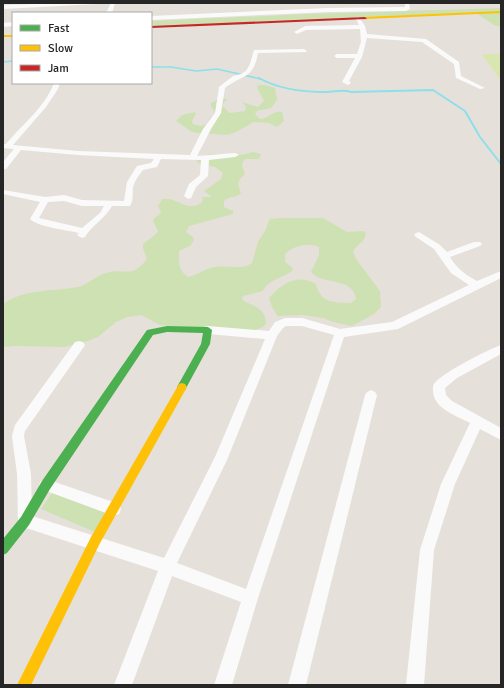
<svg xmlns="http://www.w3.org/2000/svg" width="504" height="688" font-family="Signika,sans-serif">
<rect width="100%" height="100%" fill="#e6e0db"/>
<g fill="#cde1b3">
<polygon points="501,8 501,27 494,25 476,13 151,27 151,21 308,14"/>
<path d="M 258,85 L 265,85 L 275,88 L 277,100 L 271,108 L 257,111 L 255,114 L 260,119 C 268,119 273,110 282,112 L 284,121 L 277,127 L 269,123 L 254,122 L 236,132 L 227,135 L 198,133 L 192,132 L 176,121 L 182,115 L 195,112 L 196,114 L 192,121 L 193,124 L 201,126 L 207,124 L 210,118 L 215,116 L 215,113 L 211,106 L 211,103 L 221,98 L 227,99 L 223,104 L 223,107 L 230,113 L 245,111 L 246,107 L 242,102 L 258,107 L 264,101 L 257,88 Z"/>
<path d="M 253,152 L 261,154 L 259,159 L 246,159 L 243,161 L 242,166 L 245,174 L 240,179 L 238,184 L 241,193 C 237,198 229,196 224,201 L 224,207 L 233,211 L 233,214 L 189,226 L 186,232 L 193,237 L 194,240 L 190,246 L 179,251 C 179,262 178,270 188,277 C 198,275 205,268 215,267 C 228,265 240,271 252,263 L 258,242 L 265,231 L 270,219 L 282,218 L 323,218 L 347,232 L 364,231 L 366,234 C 364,243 356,245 353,252 L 356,259 L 380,291 L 381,307 L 374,314 L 352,326 L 333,322 L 323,318 L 302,315 L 278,316 L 272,307 L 269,298 C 282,284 296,273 316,284 C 321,304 334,302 351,303 L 356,299 C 353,276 322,286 311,272 L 319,255 L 319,247 C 309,242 293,246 285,254 L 285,262 L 293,268 L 292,271 C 283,278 267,280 263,291 L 243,296 L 242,300 C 253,306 266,308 266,324 L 263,327 L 252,331 L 160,325 L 141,315 L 128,317 L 116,322 L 98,337 L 85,342 L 64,347 L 15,346 L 3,347 L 3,304 C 26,288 52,292 78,287 C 89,284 95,276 106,273 C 125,267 131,280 147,259 L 143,248 L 143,244 L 156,234 L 158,231 L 153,221 L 154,218 L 159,215 L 161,212 L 158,206 L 162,199 C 177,196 187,213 201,203 L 203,200 L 202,197 L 212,197 L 204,191 L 221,179 L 223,173 L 215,167 L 198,163 L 197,160 C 207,151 225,155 237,155 C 243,155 248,153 253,152 Z"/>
<polygon points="53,491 106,513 95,532 41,509"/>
</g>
<polygon fill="#d9e6b0" points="482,54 501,54 501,77 498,77"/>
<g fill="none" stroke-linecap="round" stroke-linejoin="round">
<g stroke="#8ddfe9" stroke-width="1.5">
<polyline points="3,62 13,61"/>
<polyline points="151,67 171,67 196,71 217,69 261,79"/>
</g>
<path stroke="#8ddfe9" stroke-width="2" d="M 259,78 C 278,89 305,92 326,92 C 335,92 343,89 351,92 L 433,90 L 465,111 L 480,137 L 501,164"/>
<g fill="#fbfafa" fill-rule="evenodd">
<polygon points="62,3 99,3 97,4 3,9 3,5"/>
<polygon points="111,3 115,3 112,13 106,13"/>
<polygon points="405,3 409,3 410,9 406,11 329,12 151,20 151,16 329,8 405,7"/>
<polygon points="355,17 359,17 365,26 367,34 426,39 459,62 461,76 485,88 480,89 456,78 454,64 422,42 367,38 362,57 349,81 351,83 348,85 342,82 355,58 337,58 334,56 337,54 357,54 361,42 360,29 306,30 297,34 294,32 305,26 359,25"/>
<polygon points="13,22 13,26 3,27 3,23"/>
<path d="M 304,49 L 307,51 L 306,52 L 258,53 C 253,80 243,74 225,88 L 221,113 L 211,129 L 197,156 L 235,153 L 239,155 L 235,157 L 209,160 L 208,176 L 196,187 L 191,198 L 188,199 L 184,196 L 189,184 L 200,175 L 201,160 L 161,159 L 157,167 L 143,170 C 139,175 135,180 133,187 C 132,194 134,199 130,206 L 112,206 C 104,220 92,225 85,237 L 82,238 L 77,235 L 79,233 C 67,230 38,227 30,219 L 40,202 L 3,194 L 3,190 L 45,197 L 64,195 L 82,200 L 124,201 L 127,182 L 137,166 L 151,163 L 154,159 L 78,155 L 21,150 L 6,169 L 3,169 L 3,162 L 14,149 L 3,148 L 3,144 L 6,144 C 22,125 45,107 54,83 L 60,83 L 58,89 L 46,107 L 13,145 L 78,151 L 190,155 L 203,129 L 215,113 L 219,87 L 233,76 L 241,74 L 246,71 L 250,64 L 254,50 ZM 64,201 L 82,206 L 104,206 L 100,213 L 82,228 L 39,218 L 48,202 Z"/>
<path d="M 419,232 L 440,245 L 447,252 L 474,242 L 480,242 L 482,244 L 480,246 L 450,257 C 457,269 466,275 477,281 L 501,271 L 501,278 L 398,329 L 344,337 L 258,598 L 232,685 L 214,685 L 241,602 L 172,576 L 132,685 L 114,685 L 158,571 L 20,526 L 18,521 L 17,474 L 12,436 L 15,425 L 75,342 L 79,341 L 83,342 L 85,345 L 83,348 L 25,431 L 24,436 L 31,474 L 32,516 L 164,558 L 215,457 L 265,339 L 208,334 L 204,333 L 203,330 L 204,327 L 208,326 L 269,331 L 275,322 L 285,318 L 302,318 L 340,329 L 392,322 L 469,285 L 451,273 L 434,249 L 416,237 L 414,235 L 416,233 ZM 286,326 L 302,326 L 334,335 L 246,589 L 177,563 L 227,460 L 277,336 L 283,328 Z"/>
<path d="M 501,345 L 501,354 L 457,378 L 445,388 L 446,395 L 452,401 L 501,428 L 501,440 L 480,429 L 455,484 L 434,550 L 424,685 L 406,685 L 420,550 L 441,484 L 470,423 C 459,417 441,411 435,399 C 433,395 432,387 434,384 C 440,374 489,349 501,345 Z"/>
<polygon points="371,390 375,392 377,395 306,685 288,685 365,395 367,392"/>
<polygon points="46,479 119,504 121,509 119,514 114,516 41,489 39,485 41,481"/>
</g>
<polygon fill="#4caf50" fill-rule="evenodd" points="167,326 208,327 212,330 210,344 185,390 182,391 179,390 177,387 201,344 203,333 167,332 153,335 50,489 29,525 7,553 3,555 3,539 21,517 42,481 147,330"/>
<g fill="#ffc107" fill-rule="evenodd">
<polygon points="501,11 501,13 365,19 363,18 365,17"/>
<rect x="3" y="35" width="10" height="2"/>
<polygon points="182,383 185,384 187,387 99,545 31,685 17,685 91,537 179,384"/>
</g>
<polygon fill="#c62828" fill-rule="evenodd" points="365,17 367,19 151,28 151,26"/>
</g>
<rect width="504" height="688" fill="none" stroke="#262626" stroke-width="8"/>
<rect x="12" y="12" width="140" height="72" fill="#ffffff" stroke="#a8a8a8"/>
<rect x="20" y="25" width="20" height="6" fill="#4caf50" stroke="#a8a8a8"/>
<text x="48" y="32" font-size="12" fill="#262626">Fast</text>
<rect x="20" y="45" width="20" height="6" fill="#ffc107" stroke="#a8a8a8"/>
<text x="48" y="52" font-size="12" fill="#262626">Slow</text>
<rect x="20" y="65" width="20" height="6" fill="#c62828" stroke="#a8a8a8"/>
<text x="48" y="72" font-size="12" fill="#262626">Jam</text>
</svg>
